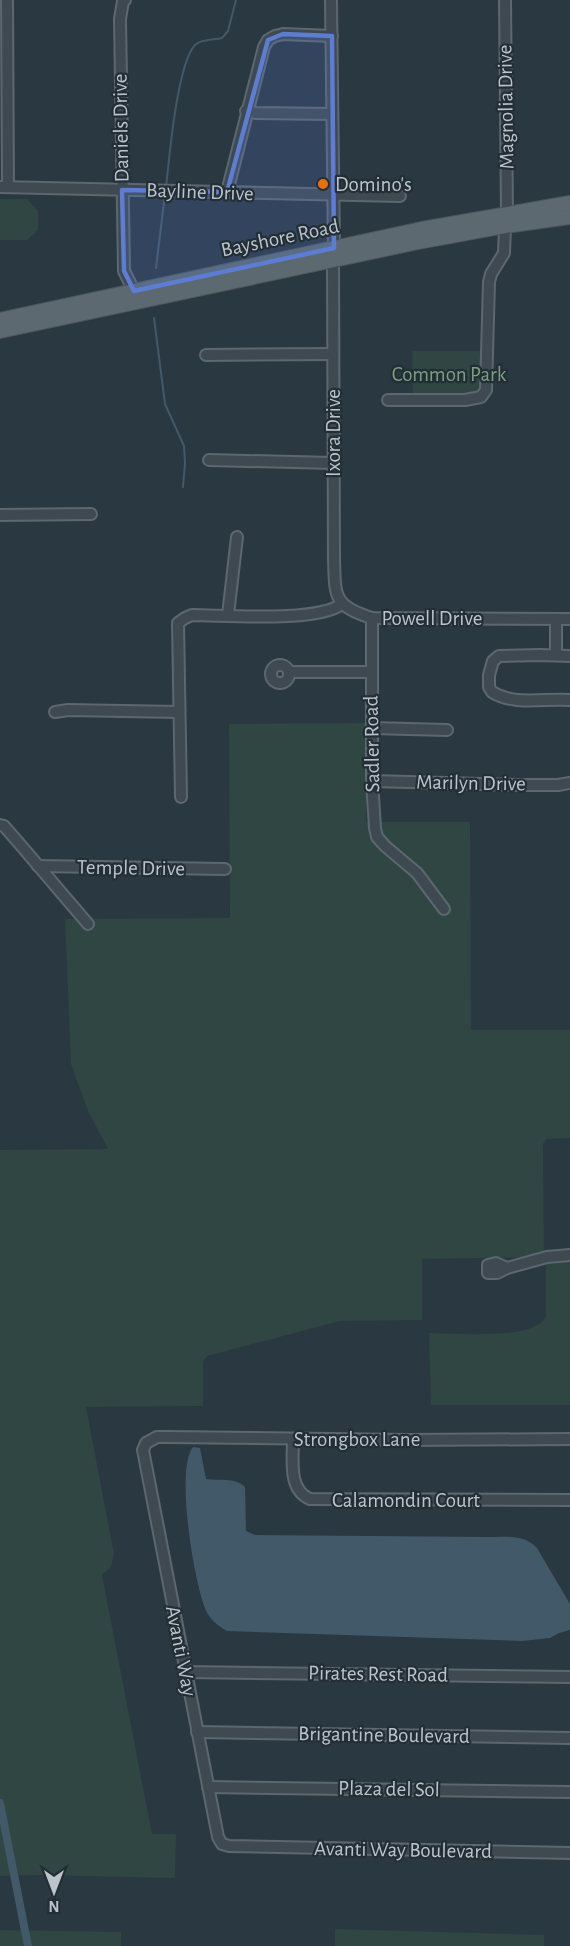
<svg xmlns="http://www.w3.org/2000/svg" width="570" height="1946" font-family="'Alegreya Sans',sans-serif">
<rect width="100%" height="100%" fill="#2a3841"/>
<g fill="#2f4643">
<polygon points="0,199 27,199 38,211 38,230 27,240 0,240"/>
<polygon points="412,351 485,351 485,383 478,394 413,398"/>
<polygon points="366,723 366,822 470,822 471,1030 570,1030 570,1138 546,1139 543,1144 544,1257 422,1259 422,1320 340,1321 207,1356 203,1362 203,1406 86,1407 114,1554 111,1567 102,1575 152,1834 176,1834 175,1878 36,1875 0,1876 0,1150 108,1149 88,1111 71,1064 65,919 230,918 229,724"/>
<path d="M 570,1258 L 570,1405 L 431,1405 L 429,1333 C 455,1333 533,1341 546,1317 L 546,1260 Z"/>
<polygon points="335,1929 544,1935 544,1946 335,1946"/>
<polygon points="0,1930 121,1932 121,1946 0,1946"/>
</g>
<path fill="#415968" d="M 193,1447 L 200,1448 L 206,1479 C 218,1481 235,1477 245,1487 L 246,1531 L 255,1535 L 486,1537 C 504,1537 524,1534 537,1548 L 570,1604 L 570,1630 L 559,1633 L 550,1638 L 522,1641 L 227,1631 C 217,1625 209,1619 205,1608 C 194,1581 175,1469 193,1447 Z"/>
<g fill="none" stroke-linecap="round" stroke-linejoin="round">
<g stroke="#415968" stroke-width="2">
<path d="M 166,188 C 169,160 177,64 195,45 C 201,39 214,40 222,38 L 228,31 L 236,0"/>
<polyline points="156,268 165,194"/>
<polyline points="154,318 165,404 184,446 185,463 183,487"/>
</g>
<polyline stroke="#415968" stroke-width="8" points="0,1803 28,1946"/>
<defs>
<g id="minor">
<polyline points="7,0 8,187"/>
<polyline points="125,0 123,1 120,19 124,271 134,291"/>
<polyline points="331,0 334,248"/>
<polyline points="505,0 507,214"/>
<polyline points="246,111 256,113 332,114"/>
<polyline points="0,187 400,196"/>
<polyline points="227,192 264,47 268,40 275,36 283,34 332,36"/>
<path d="M 333,260 L 334,558 C 335,596 333,606 372,618 L 570,619"/>
<polyline points="206,355 332,354"/>
<polyline points="388,400 465,400 481,397 486,390 489,282 491,274 504,253 505,226"/>
<polyline points="209,460 333,463"/>
<polyline points="0,515 91,514"/>
<polyline points="228,615 237,537"/>
<polyline points="372,618 372,781 375,828 377,837 385,846 417,873 444,909"/>
<polyline points="556,619 556,655"/>
<path d="M 570,656 L 540,655 L 499,656 L 493,661 L 489,675 L 489,687 L 492,692 C 514,706 545,698 570,700"/>
<circle cx="280" cy="674" r="9"/>
<polyline points="289,672 371,672"/>
<polyline points="55,712 68,710 179,712"/>
<polyline points="371,728 447,730"/>
<polyline points="372,781 517,785 558,785 570,783"/>
<path d="M 181,797 L 178,623 L 185,618 L 192,615 C 225,615 316,623 342,604"/>
<polyline points="0,825 4,826 18,842 88,924"/>
<polyline points="38,866 225,869"/>
<polygon points="496,1263 507,1268 497,1273 488,1273 488,1265"/>
<polyline points="507,1268 547,1257 570,1255"/>
<path d="M 293,1439 C 293,1460 288,1490 310,1499 L 570,1500"/>
<polyline points="570,1439 407,1440 168,1437 157,1437 146,1443 143,1450 218,1837 222,1844 229,1846 570,1853"/>
<polyline points="185,1672 570,1677"/>
<polyline points="197,1732 570,1738"/>
<polyline points="208,1787 570,1792"/>
</g>
<g id="major">
<polyline points="0,320 422,229 570,203"/>
<polyline points="0,331 418,242 505,226 570,217"/>
</g>
</defs>
<use href="#minor" stroke="#5c676f" stroke-width="14"/>
<use href="#major" stroke="#4b555e" stroke-width="16"/>
<use href="#minor" stroke="#3e4951" stroke-width="10"/>
<use href="#major" stroke="#5c6971" stroke-width="14"/>
</g>
<path fill="#5c7dd3" fill-opacity="0.2" stroke="#5c7dd3" stroke-width="4.5" stroke-linejoin="round" d="M 283,34 L 332,36 L 334,248 L 134,291 L 124,271 L 122,190 L 227,192 L 268,40 Z"/>
<circle fill="#e8710a" stroke="#232e37" stroke-width="2" cx="323" cy="184" r="6"/>
<g text-anchor="middle" dominant-baseline="central" stroke-width="4.5" stroke-linejoin="round" paint-order="stroke">
<g font-size="21" fill="#bbc4cb" stroke="#232e37">
<text transform="translate(506 107) rotate(-91)">Magnolia Drive</text>
<text transform="translate(121 128) rotate(-91)">Daniels Drive</text>
<text transform="translate(200 192) rotate(2)">Bayline Drive</text>
<text transform="translate(280 238) rotate(-12)">Bayshore Road</text>
<text transform="translate(333 433) rotate(-90)">Ixora Drive</text>
<text x="432" y="618">Powell Drive</text>
<text transform="translate(372 744) rotate(-91)">Sadler Road</text>
<text transform="translate(471 783) rotate(1)">Marilyn Drive</text>
<text transform="translate(131 868) rotate(1)">Temple Drive</text>
<text x="357" y="1439">Strongbox Lane</text>
<text x="406" y="1500">Calamondin Court</text>
<text transform="translate(181 1651) rotate(79)">Avanti Way</text>
<text transform="translate(378 1674) rotate(1)">Pirates Rest Road</text>
<text transform="translate(384 1735) rotate(1)">Brigantine Boulevard</text>
<text transform="translate(389 1789) rotate(1)">Plaza del Sol</text>
<text transform="translate(403 1850) rotate(1)">Avanti Way Boulevard</text>
</g>
<g font-size="21" fill="#bbc4cb" stroke="#232e37" text-anchor="start">
<text x="335" y="184">Domino's</text>
</g>
<g font-size="21" fill="#7c9f7e" stroke="#232e37">
<text x="449" y="374">Common Park</text>
</g>
</g>
<g transform="translate(54 1892) rotate(180)" stroke="#232e37" stroke-width="4.5" paint-order="stroke">
<path d="M0-4.5L10 22L0 15L-10 22Z" fill="#bbc4cb"/>
<text y="-9" font-size="16" font-weight="bold" text-anchor="middle" fill="#bbc4cb">N</text>
</g>
</svg>
